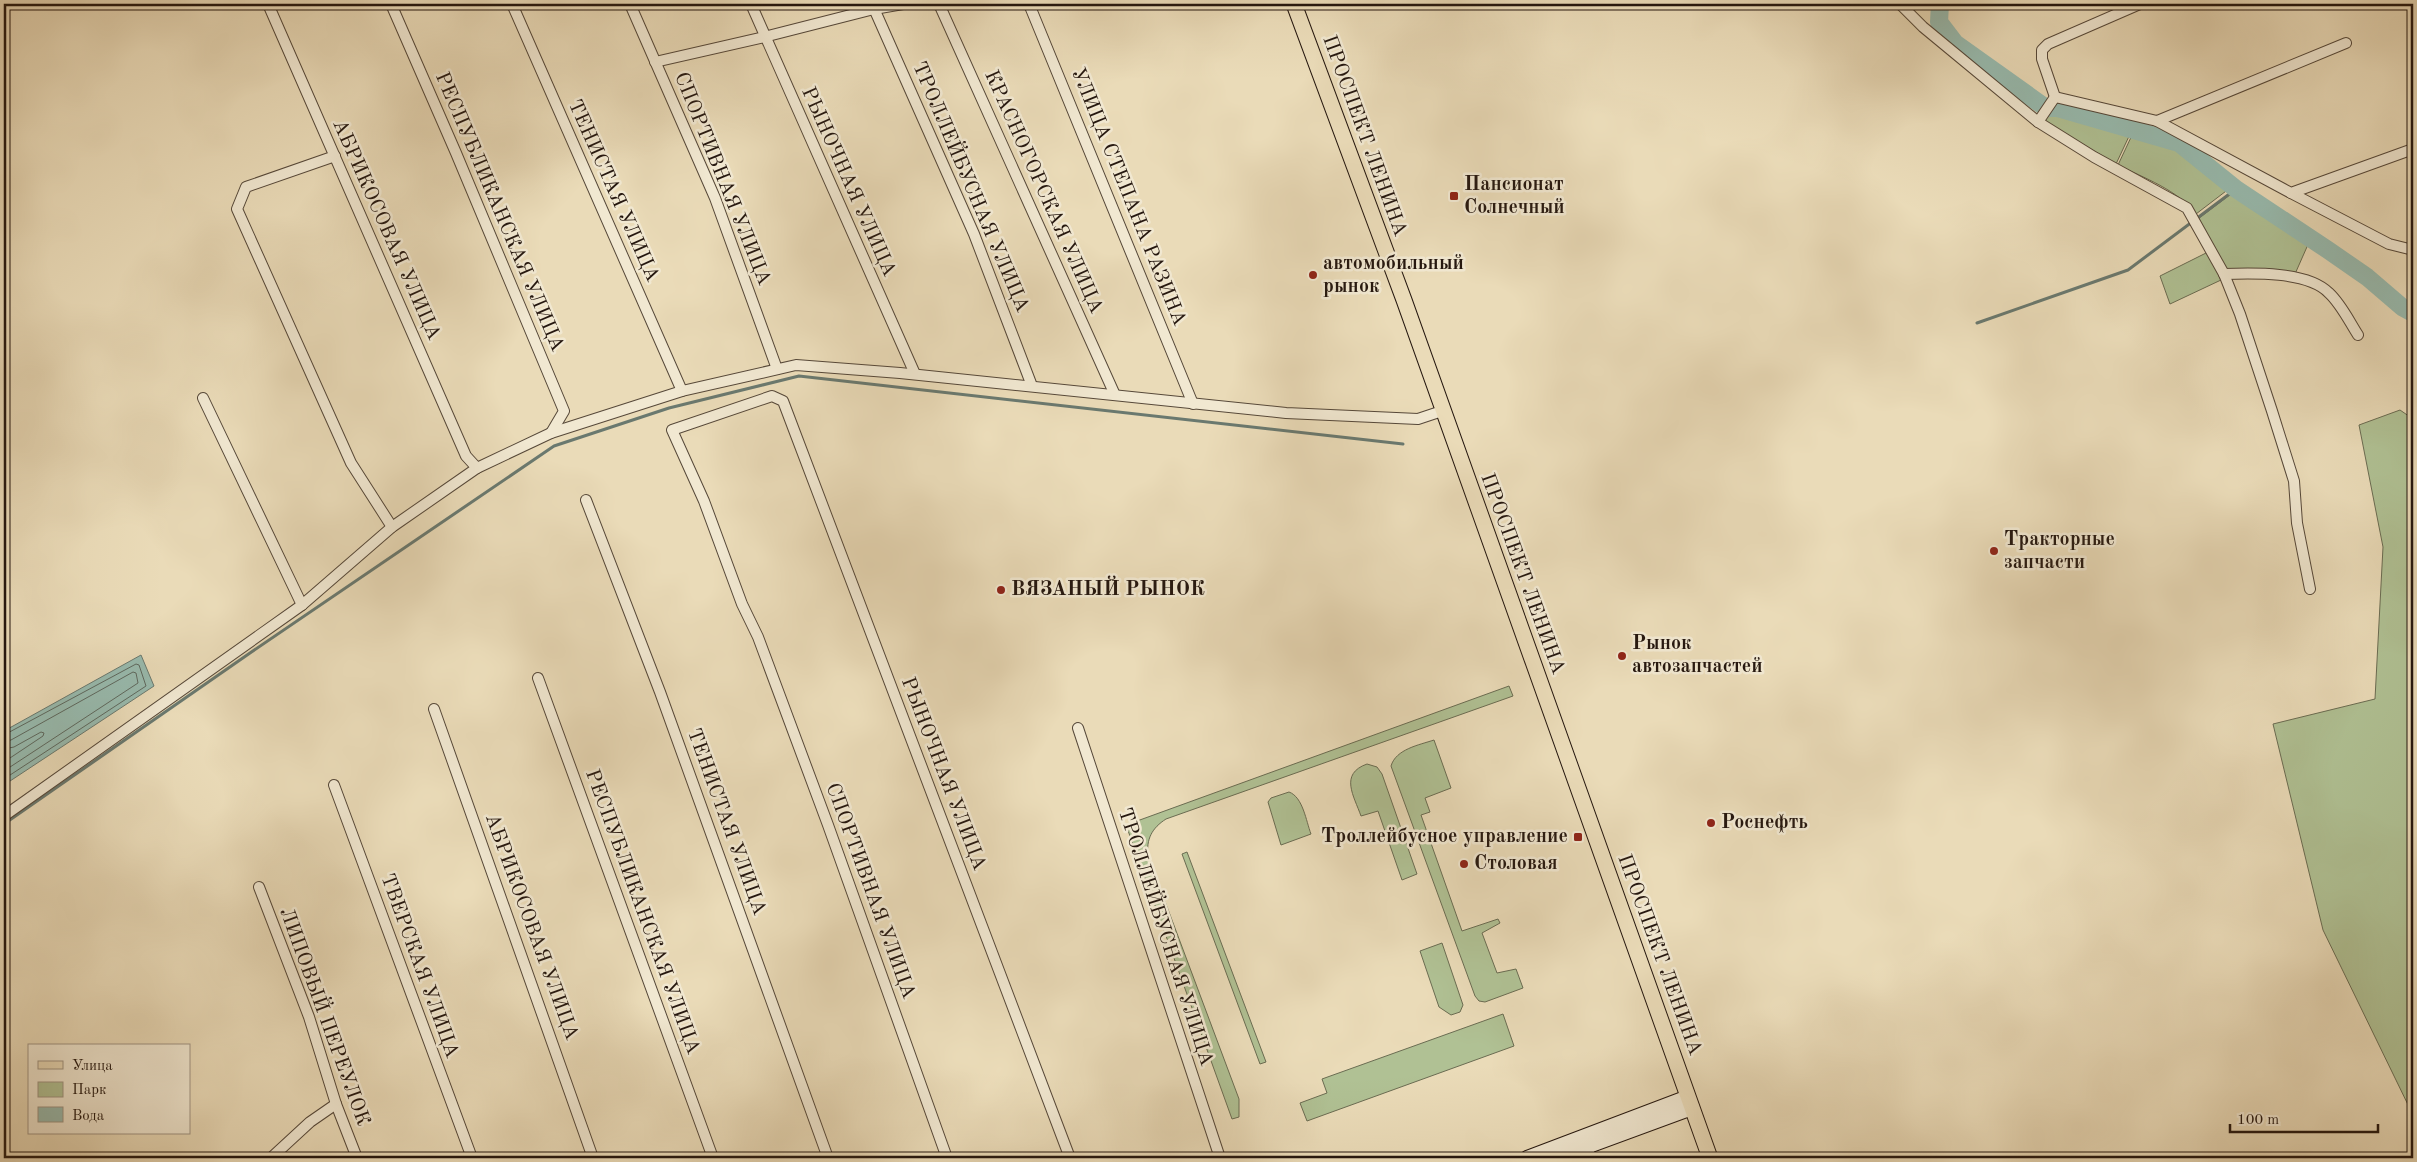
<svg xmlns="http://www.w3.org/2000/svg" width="2417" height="1162" font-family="'Old Standard TT',serif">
<rect width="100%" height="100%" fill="#eadbb8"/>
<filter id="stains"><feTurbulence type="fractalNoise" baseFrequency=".004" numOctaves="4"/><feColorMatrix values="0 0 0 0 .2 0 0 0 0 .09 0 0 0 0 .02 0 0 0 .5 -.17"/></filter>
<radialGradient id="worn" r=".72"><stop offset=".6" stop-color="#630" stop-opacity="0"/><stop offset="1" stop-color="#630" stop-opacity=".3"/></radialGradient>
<g fill="#b0c194" stroke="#6a6c52">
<polygon points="2052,109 2131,132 2116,164 2042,120"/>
<path d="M 2133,133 L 2179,147 L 2230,188 L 2196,214 C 2178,190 2144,178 2118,165 Z"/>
<polygon points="2235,191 2310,240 2295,274 2226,270 2198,219"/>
<polygon points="2208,252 2221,280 2170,304 2160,276"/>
<polygon points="2400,410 2413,419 2413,1115 2323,930 2273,724 2375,699 2383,547 2359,425"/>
<path d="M 1509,686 L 1513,696 L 1166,819 C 1152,828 1146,839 1148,856 L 1239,1099 L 1239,1117 L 1232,1119 L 1126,825 Z"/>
<path d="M 1434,740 L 1451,788 L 1425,798 L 1430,812 L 1421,815 L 1462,931 L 1498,919 L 1500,923 L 1482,933 L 1497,973 L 1516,969 L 1523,988 L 1485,1002 L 1479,1001 L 1475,996 L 1391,766 C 1396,749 1419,745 1434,740 Z"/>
<path d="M 1367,764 L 1377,767 L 1382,774 L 1417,874 L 1402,880 L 1378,811 L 1361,816 C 1354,796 1339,774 1367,764 Z"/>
<path d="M 1289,792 C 1303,797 1306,821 1311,834 L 1281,845 L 1268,802 L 1271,798 Z"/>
<polygon points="1187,852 1266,1062 1260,1064 1182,854"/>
<polygon points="1442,943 1463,1005 1460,1012 1451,1015 1439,1007 1420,951"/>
<polygon points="1503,1014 1514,1046 1307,1121 1300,1103 1327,1093 1322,1079"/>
</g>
<polygon fill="#98bbaf" stroke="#6a796f" points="141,655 154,686 4,785 4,731"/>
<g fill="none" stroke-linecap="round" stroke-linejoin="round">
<g stroke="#5e695f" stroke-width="1">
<polyline points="4,735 136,664 139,665 146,686 4,779"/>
<polyline points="4,742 11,740 133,672 136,673 138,683 4,771"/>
<polyline points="4,749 14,747 41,732 44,733 43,736 4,762"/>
</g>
<g stroke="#6a796f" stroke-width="3">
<polyline points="1977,323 2128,270 2236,189"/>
<polyline points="4,824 250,653 554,446 669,408 799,376 1403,444"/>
</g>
<polyline stroke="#98bbaf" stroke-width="18" points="1940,4 1939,22 1955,43 2046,108 2058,108 2179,143 2236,189 2328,250 2367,277 2402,307 2413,313"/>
<defs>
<g id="minor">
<polyline points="268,4 466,456 477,468"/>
<polyline points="391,4 456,153 564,411 551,433"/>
<polyline points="512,4 682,391"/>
<polyline points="630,4 715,198 777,369"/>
<polyline points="751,4 915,374"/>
<polyline points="872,4 974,234 1032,386"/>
<polyline points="939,4 1115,395"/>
<polyline points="1029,4 1193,404"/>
<polyline points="1900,4 1923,27 2038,122 2094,157 2187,208 2224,274 2240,314 2272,411 2294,481 2297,523 2310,589"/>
<polyline points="655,62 764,37 874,9 903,4"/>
<polyline points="2055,97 2157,121 2346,43"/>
<polyline points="2055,97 2042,59 2042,50 2048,44 2140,4"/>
<polyline points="2157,121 2291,193 2413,149"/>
<polyline points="2038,122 2055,97"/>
<polyline points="335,156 246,187 237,209 351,463 392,527"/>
<polyline points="2291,193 2389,244 2413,250"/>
<path d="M 2224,274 C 2252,273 2308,271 2329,293 C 2341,304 2349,321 2358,335"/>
<polyline points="203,398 302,605"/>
<polyline points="586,500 660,692 828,1158"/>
<polyline points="538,678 713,1158"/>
<polyline points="434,709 593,1158"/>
<polyline points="1078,728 1220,1158"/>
<polyline points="334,785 472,1158"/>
<polyline points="4,816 302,605 392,527 477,468 551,433 682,391 796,365 900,373 1286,413 1418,419 1442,411"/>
<polyline points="259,887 309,1017 336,1104 357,1158"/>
<polyline points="1587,1147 1591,1158"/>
<polyline points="271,1158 310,1122 336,1104"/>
<polyline points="947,1158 828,825 758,637 742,604 704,501 672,430 772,396 783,401 1070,1158"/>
</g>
<g id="secondary">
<polyline points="1527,1158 1688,1097"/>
<polyline points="1556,1158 1692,1108"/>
</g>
<polyline id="primary" points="1294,4 1404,300 1710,1158"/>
</defs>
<use href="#minor" stroke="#564839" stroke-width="12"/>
<use href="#secondary" stroke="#25170f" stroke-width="16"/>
<use href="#primary" stroke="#25170f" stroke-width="17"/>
<use href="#minor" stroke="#f1e8d1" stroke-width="10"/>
<use href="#secondary" stroke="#f1e8d1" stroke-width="14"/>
<use href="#primary" stroke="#eadbb8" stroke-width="15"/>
</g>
<g fill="#8f2418" stroke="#f1e8d1" stroke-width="2">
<rect x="1449" y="191" width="10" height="10" rx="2.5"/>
<circle cx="1313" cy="275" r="5"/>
<circle cx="1994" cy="551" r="5"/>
<circle cx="1001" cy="590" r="5"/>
<circle cx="1622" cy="656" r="5"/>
<circle cx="1711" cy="823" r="5"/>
<rect x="1573" y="832" width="10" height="10" rx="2.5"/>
<circle cx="1464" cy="864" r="5"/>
</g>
<g text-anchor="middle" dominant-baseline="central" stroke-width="5" stroke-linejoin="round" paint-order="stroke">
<g font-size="20" fill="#25170f" stroke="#f1e8d1">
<text transform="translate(1364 136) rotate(70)">ПРОСПЕКТ ЛЕНИНА</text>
<text transform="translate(722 179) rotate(68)">СПОРТИВНАЯ УЛИЦА</text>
<text transform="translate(848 182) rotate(66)">РЫНОЧНАЯ УЛИЦА</text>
<text transform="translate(970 187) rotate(67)">ТРОЛЛЕЙБУСНАЯ УЛИЦА</text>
<text transform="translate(613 191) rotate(66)">ТЕНИСТАЯ УЛИЦА</text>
<text transform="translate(1043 192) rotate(66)">КРАСНОГОРСКАЯ УЛИЦА</text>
<text transform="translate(1128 197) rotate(68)">УЛИЦА СТЕПАНА РАЗИНА</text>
<text transform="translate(499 212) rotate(67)">РЕСПУБЛИКАНСКАЯ УЛИЦА</text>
<text transform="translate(386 230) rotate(66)">АБРИКОСОВАЯ УЛИЦА</text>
<text transform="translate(1522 574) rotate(70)">ПРОСПЕКТ ЛЕНИНА</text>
<text transform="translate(943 774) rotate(69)">РЫНОЧНАЯ УЛИЦА</text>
<text transform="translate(726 822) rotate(70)">ТЕНИСТАЯ УЛИЦА</text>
<text transform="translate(870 891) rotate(70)">СПОРТИВНАЯ УЛИЦА</text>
<text transform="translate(642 912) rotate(70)">РЕСПУБЛИКАНСКАЯ УЛИЦА</text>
<text transform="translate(531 927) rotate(70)">АБРИКОСОВАЯ УЛИЦА</text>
<text transform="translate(1165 937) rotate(72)">ТРОЛЛЕЙБУСНАЯ УЛИЦА</text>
<text transform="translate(1659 955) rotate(70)">ПРОСПЕКТ ЛЕНИНА</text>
<text transform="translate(419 966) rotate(70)">ТВЕРСКАЯ УЛИЦА</text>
<text transform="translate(324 1017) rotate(70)">ЛИПОВЫЙ ПЕРЕУЛОК</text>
</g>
<g font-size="20" font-weight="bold" fill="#25170f" stroke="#f1e8d1" text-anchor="start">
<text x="1464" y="185">Пансионат<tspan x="1464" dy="23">Солнечный</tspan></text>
<text x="1323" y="264">автомобильный<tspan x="1323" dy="23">рынок</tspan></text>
<text x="2004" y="540">Тракторные<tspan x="2004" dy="23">запчасти</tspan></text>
<text x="1011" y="590">ВЯЗАНЫЙ РЫНОК</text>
<text x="1632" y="644">Рынок<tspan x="1632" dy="23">автозапчастей</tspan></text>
<text x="1721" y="823">Роснефть</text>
<text x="1568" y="837" text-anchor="end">Троллейбусное управление</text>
<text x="1474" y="864">Столовая</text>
</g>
</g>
<rect width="2417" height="1162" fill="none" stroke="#eadbb8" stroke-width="20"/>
<rect x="5" y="5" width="2407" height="1152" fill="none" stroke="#25170f" stroke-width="2.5"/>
<rect x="10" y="10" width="2397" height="1142" fill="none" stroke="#25170f"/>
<rect x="28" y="1044" width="162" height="90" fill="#f1e8d1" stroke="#9f9483"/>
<rect x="38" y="1061" width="25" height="8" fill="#eadbb8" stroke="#9f9483"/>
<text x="72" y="1070" font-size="15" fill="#25170f">Улица</text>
<rect x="38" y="1082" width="25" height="15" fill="#b0c194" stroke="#9f9483"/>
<text x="72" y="1094" font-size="15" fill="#25170f">Парк</text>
<rect x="38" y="1107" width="25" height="15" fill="#98bbaf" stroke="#9f9483"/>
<text x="72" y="1120" font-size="15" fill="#25170f">Вода</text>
<path d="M2230 1124v8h148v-8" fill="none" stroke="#25170f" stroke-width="2.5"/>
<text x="2237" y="1124" font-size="15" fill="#25170f" stroke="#f1e8d1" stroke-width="4" paint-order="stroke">100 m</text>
<rect width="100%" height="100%" filter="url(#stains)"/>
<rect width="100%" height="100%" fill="url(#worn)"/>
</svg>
